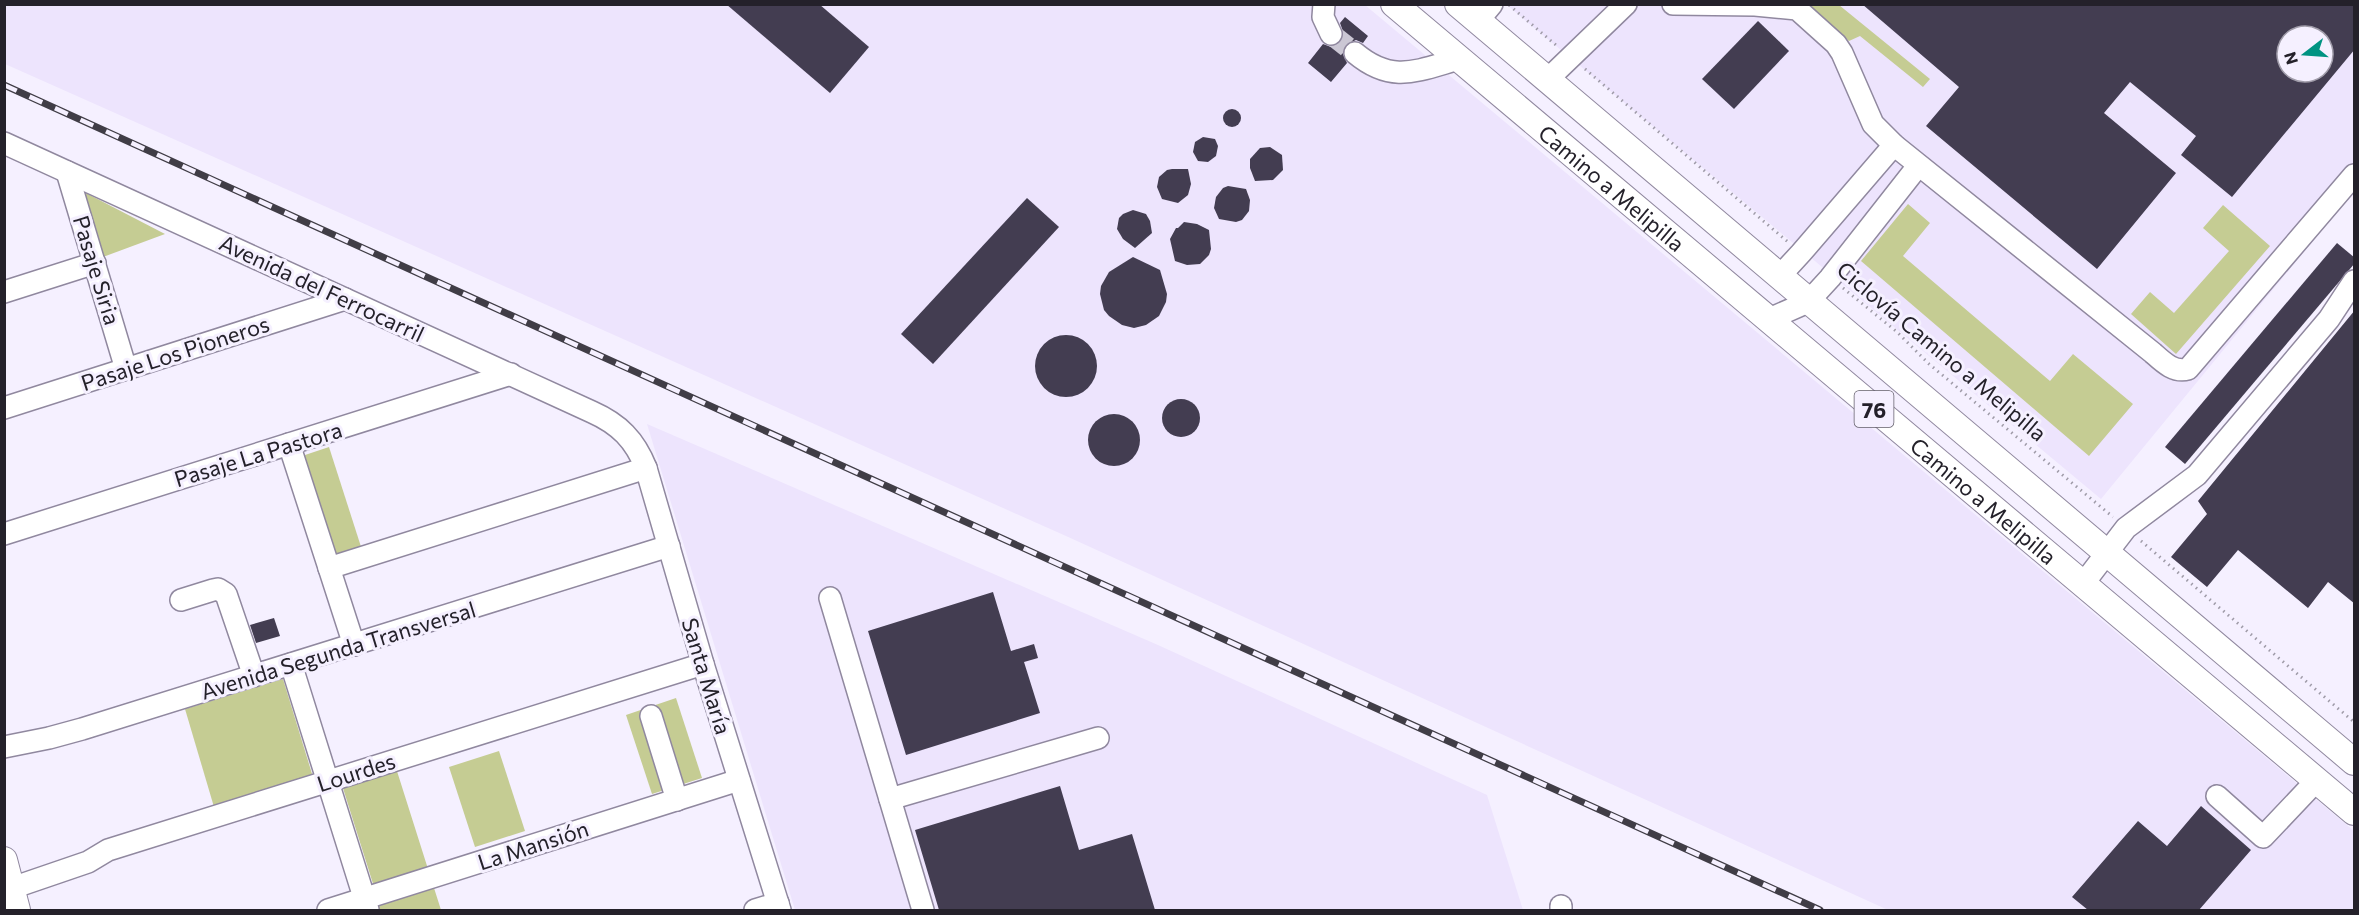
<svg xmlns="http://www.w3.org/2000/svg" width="2359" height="915" font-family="Commissioner,sans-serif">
<rect width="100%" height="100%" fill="#f5f0ff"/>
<g fill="#ede4fd" fill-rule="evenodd">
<polygon points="5,4 1365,5 2354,831 2354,910 1888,910 1066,536 5,64"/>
<path d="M 1507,5 L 2354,5 L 2354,191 L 2101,499 ZM 2287,36 L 2323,36 L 2323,72 L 2287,72 Z"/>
<polygon points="647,424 1158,645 1487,795 1523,910 795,910"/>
</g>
<g fill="#c5cc93">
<polygon points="1808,5 1839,5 1930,79 1923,87 1860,36 1849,41"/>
<polygon points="82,191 165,234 103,257"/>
<polygon points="1908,204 1930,223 1903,256 2050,381 2073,354 2133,404 2089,456 1861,261"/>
<polygon points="2223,205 2270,246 2176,354 2131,314 2150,292 2174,313 2229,251 2203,228"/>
<polygon points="329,447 363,553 335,562 302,456"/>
<polygon points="283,679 313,777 214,807 185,709"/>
<polygon points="676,698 702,778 652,794 626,715"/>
<polygon points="499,751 525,831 475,847 449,767"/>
<polygon points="396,768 441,910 367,910 380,906 342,785"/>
</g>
<g fill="#433d51" fill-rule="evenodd">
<polygon points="726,4 819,4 869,47 830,93"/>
<path d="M 1862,4 L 2355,4 L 2355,49 L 2232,197 L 2181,155 L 2196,136 L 2130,82 L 2104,113 L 2176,173 L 2097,269 L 1926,126 L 1959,87 ZM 2287,36 L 2323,36 L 2323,72 L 2287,72 Z"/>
<polygon points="1345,17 1368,36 1363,43 1356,40 1345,45 1342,52 1347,63 1331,82 1308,63 1323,44 1331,47 1341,42 1344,34 1340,23"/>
<polygon points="1758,21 1789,51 1734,109 1702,79"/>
<circle cx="1232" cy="118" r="9"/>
<polygon points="1203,137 1215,139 1218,146 1216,156 1208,162 1198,161 1193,152 1195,142"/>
<polygon points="1270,147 1282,155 1283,170 1273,180 1255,181 1250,168 1250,159 1260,148"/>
<polygon points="1172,169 1188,169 1191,184 1188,195 1178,203 1162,199 1157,187 1159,177 1167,170"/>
<polygon points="1228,186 1246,189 1250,200 1249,211 1242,220 1236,222 1219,219 1214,208 1216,197 1223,188"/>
<polygon points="1027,198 1059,227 933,364 901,334"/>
<polygon points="1133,210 1146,214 1150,221 1152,233 1135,248 1123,239 1117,229 1119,218 1123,214"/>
<polygon points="1184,222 1197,224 1209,230 1211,249 1209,255 1200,264 1187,265 1175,261 1170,239 1176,228 1178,228"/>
<polygon points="2337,243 2355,258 2355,263 2185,464 2165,447"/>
<polygon points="1133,257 1160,270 1167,294 1166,302 1159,316 1146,325 1134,328 1122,325 1109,316 1104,310 1100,294 1101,286 1109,272"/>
<polygon points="2355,310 2355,604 2328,582 2308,608 2238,550 2207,587 2171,557 2207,514 2198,501"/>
<circle cx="1066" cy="366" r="31"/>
<circle cx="1181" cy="418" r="19"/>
<circle cx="1114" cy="440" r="26"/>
<polygon points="993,592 1011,651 1034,644 1038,658 1024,662 1040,713 906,755 868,631"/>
<polygon points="274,618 280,636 256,643 250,625"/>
<polygon points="1060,786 1079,850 1132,834 1155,910 939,910 915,830"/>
<polygon points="2201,806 2251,850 2199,910 2088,910 2072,897 2138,821 2167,846"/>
</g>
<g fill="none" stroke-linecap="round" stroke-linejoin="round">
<polyline stroke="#cbc7d4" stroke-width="21" stroke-dasharray="21 10" stroke-linecap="butt" points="1331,34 1355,53"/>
<defs>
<g id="minor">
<polyline points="1324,4 1323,17 1331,34"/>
<path d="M 1673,4 L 1755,5 L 1797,9 L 1836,44 L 1842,53 L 1873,124 L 1894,145 L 2153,353 C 2163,362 2174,373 2188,369 L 2354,175"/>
<polyline points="1478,21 1492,4"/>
<path d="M 1355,53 C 1392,84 1416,71 1459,59"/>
<polyline points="1547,80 1626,4"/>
<path d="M 4,143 L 592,412 C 619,424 635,440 646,468 L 703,664 L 780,910"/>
<polyline points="67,172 126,369"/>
<polyline points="1779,277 1801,253 1894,145"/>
<polyline points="4,292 95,263"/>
<polyline points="1767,320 1808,302 1830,278 1918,166"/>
<polyline points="4,408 345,299"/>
<polyline points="289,444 354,645"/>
<polyline points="4,534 511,374"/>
<polyline points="329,568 646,468"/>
<polyline points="2083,584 2126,528 2197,475 2329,319 2354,281"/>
<polyline points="830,598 923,910"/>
<polyline points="181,600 213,590 218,589 226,594 254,676"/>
<polyline points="291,664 368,910"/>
<polyline points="651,716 677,800"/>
<polyline points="4,747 49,738 82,729 669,546"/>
<polyline points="2217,796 2263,837 2317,780"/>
<polyline points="890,799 1098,738"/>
<polyline points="12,888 88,862 108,850 703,664"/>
<polyline points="328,910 739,780"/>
<polyline points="755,910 778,903"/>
<polyline points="1561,910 1561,906"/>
</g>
<g id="major">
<path id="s1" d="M 1394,4 L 2354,812"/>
<polyline points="1458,4 2354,762"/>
<polyline points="4,860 17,910"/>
</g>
</defs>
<use href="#minor" stroke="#90889f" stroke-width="24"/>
<use href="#major" stroke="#90889f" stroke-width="28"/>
<g stroke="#9f9ba8" stroke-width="3" stroke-dasharray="1.5 4.5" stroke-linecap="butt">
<polyline points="1509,5 1557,46"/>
<polyline points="1585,69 1788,242"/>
<polyline points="1843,288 1897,332 1929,364 2113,517"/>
<polyline points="2141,541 2354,722"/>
</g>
<use href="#minor" stroke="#fff" stroke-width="21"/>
<use href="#major" stroke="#fff" stroke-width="26"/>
<defs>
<polyline id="rail" points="4,85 1820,910"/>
</defs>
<use href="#rail" stroke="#403d46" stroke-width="7"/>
<use href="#rail" stroke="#f5f0ff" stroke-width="4.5" stroke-dasharray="14" stroke-linecap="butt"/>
</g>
<g text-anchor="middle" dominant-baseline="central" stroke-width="6" stroke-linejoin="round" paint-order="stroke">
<rect fill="#f5f0ff" stroke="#635f6a" stroke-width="1.5" x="1854.5" y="391" width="39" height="36" rx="4.5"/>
<g font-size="21" font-weight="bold" fill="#24212a">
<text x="1874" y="409">76</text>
</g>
<g font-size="22" fill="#24212a" stroke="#f5f0ff">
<text stroke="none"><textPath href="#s1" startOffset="285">Camino a Melipilla</textPath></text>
<text transform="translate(97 270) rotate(73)">Pasaje Siria</text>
<text transform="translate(322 288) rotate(25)">Avenida del Ferrocarril</text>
<text transform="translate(1942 351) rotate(40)">Ciclovía Camino a Melipilla</text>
<text transform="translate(175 353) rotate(-18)">Pasaje Los Pioneros</text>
<text transform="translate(258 454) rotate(-17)">Pasaje La Pastora</text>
<text stroke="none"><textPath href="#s1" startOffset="771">Camino a Melipilla</textPath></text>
<text transform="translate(338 650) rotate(-17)">Avenida Segunda Transversal</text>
<text transform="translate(707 676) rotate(73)">Santa María</text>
<text transform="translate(356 772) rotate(-18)">Lourdes</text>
<text transform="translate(533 845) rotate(-18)">La Mansión</text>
</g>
</g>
<rect width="2359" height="915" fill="none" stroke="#24212a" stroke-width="12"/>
<g transform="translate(2305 54) rotate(253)"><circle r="28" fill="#f5f0ff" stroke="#a19daa" stroke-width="1.5"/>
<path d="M0-4.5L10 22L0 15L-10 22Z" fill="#009382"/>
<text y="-9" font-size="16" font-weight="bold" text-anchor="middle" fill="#24212a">N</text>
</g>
</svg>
